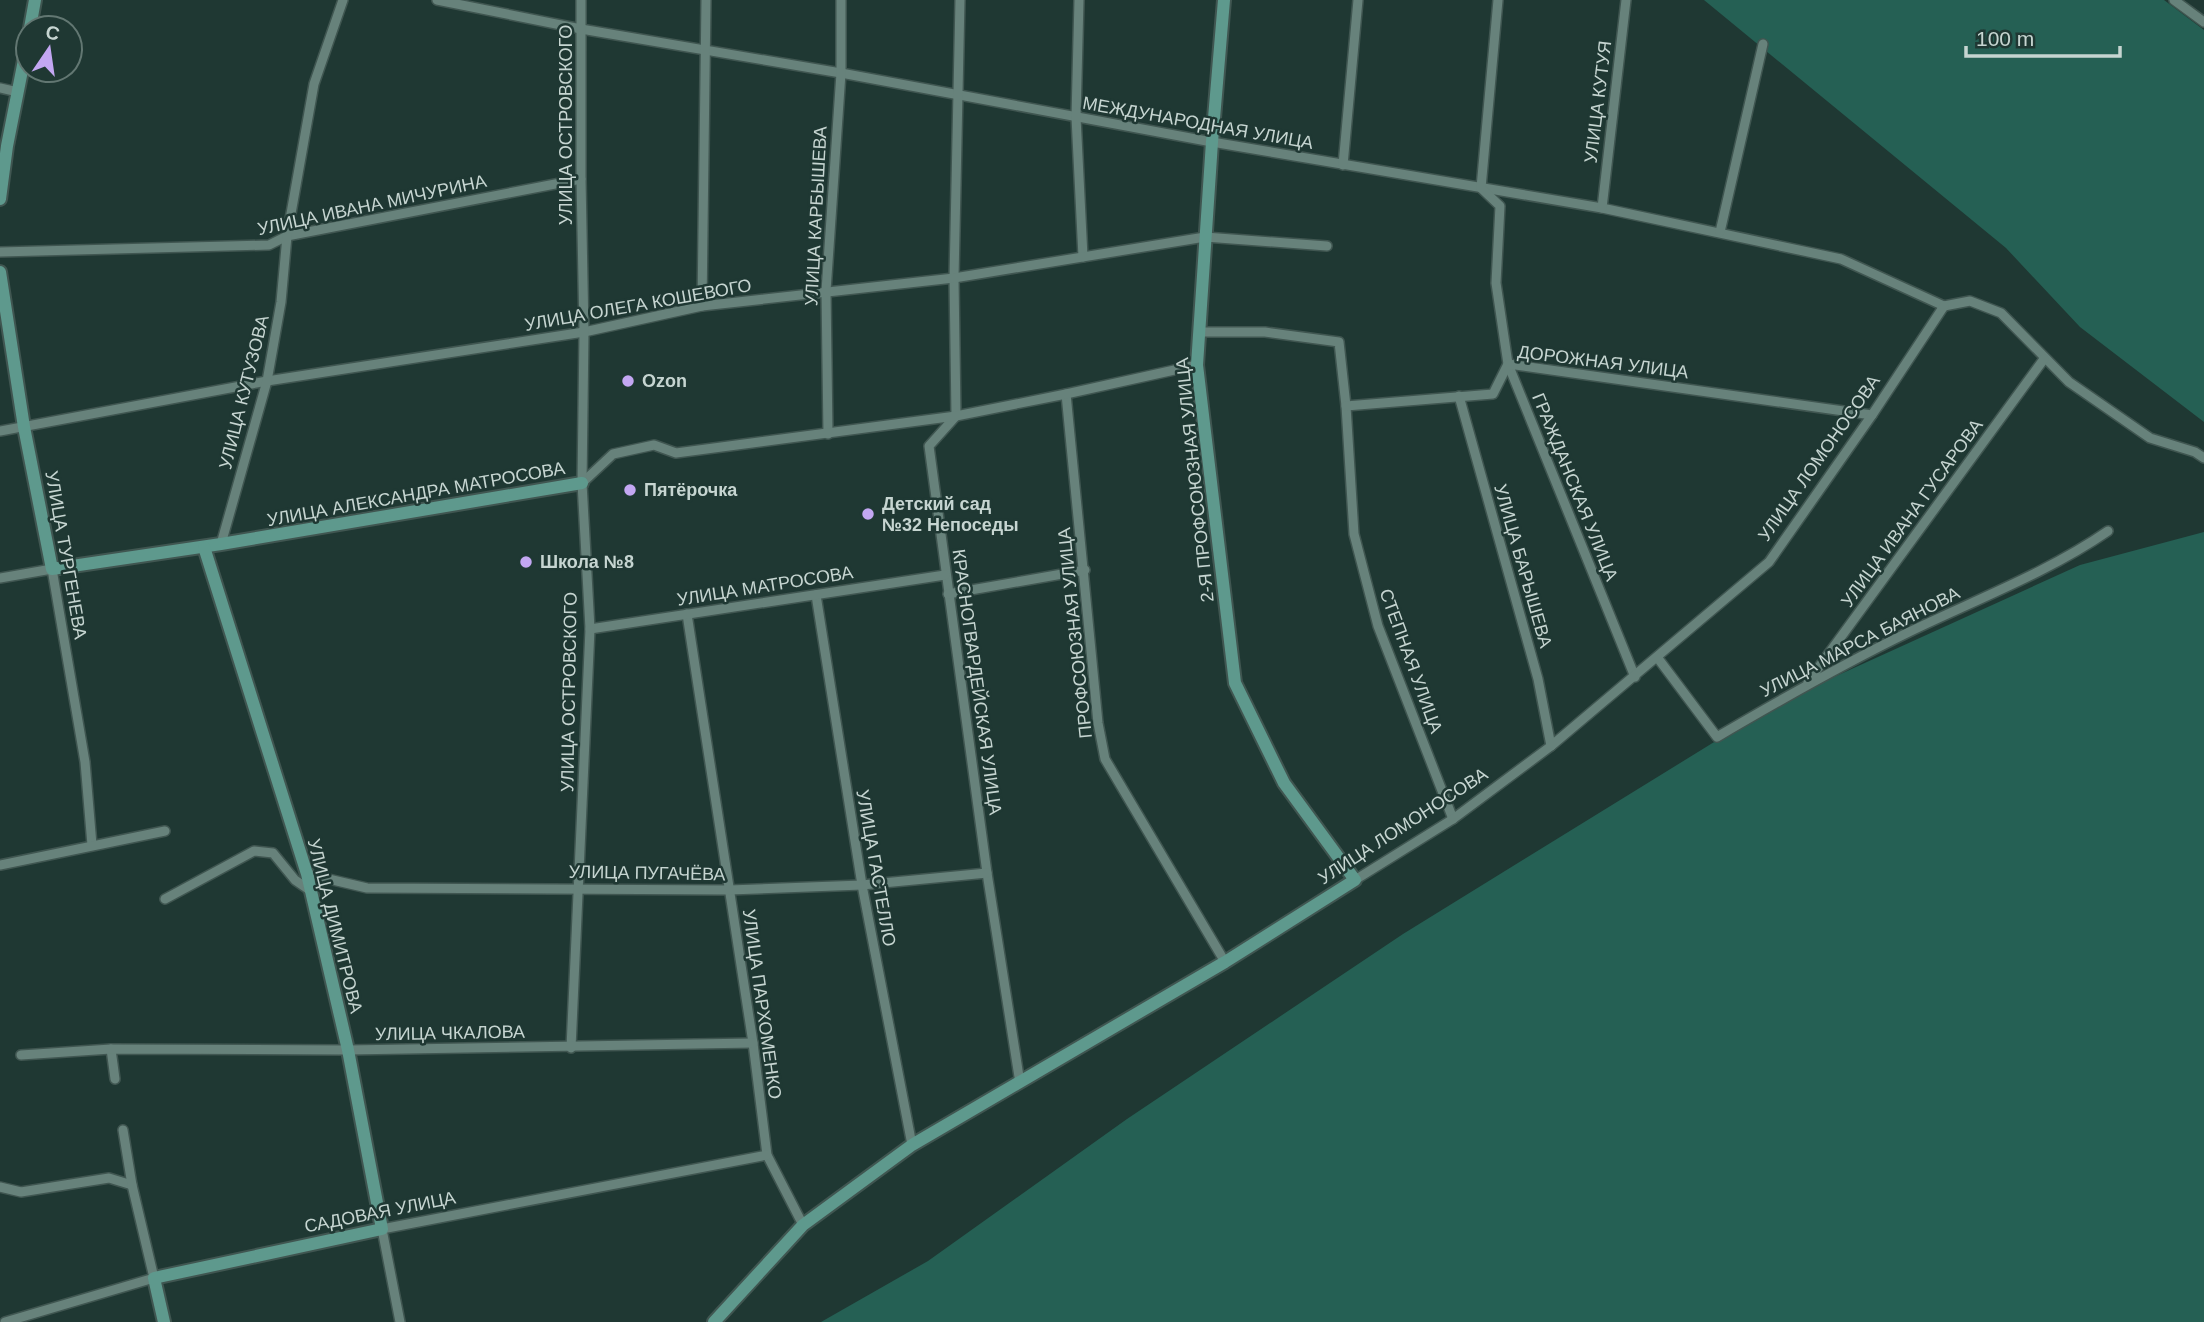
<svg xmlns="http://www.w3.org/2000/svg" width="2204" height="1322" font-family="Helvetica,sans-serif">
<rect width="100%" height="100%" fill="#1f3833"/>
<g fill="#256054">
<polygon points="1704,0 2164,0 2204,30 2204,422 2080,327 2006,248"/>
<polygon points="2204,532 2204,1322 821,1322 928,1261 1127,1119 1403,934 1779,702 2080,565"/>
</g>
<g fill="none" stroke-linecap="round" stroke-linejoin="round">
<defs>
<g id="street">
<polyline points="437,0 581,29 841,73 1212,142 1602,208 1841,259 1944,306"/>
<polyline points="960,0 954,278 956,416 929,446 987,873 1020,1083"/>
<polyline points="1079,0 1076,117 1083,257"/>
<polyline points="1498,0 1481,188 1500,206 1496,283 1508,364 1635,677"/>
<polyline points="2174,0 2204,22"/>
<polyline points="0,88 18,92"/>
<polyline points="1343,165 1358,0"/>
<polyline points="1602,208 1626,0"/>
<polyline points="1720,232 1763,44"/>
<polyline points="0,252 269,245 287,236 581,179"/>
<polyline points="702,306 706,0"/>
<polyline points="1944,306 1970,301 2001,313 2069,382 2150,438 2195,452 2204,458"/>
<polyline points="1199,332 1265,332 1339,342 1346,406 1354,534 1378,626 1453,819"/>
<polyline points="1066,394 1098,723 1105,759 1225,962"/>
<polyline points="1459,396 1538,679 1551,746"/>
<polyline points="1346,406 1493,394 1508,364 1872,415"/>
<polyline points="0,431 267,381 584,332 702,306 954,278 1205,237 1327,246"/>
<polyline points="828,434 826,291 841,73 841,0"/>
<polyline points="582,483 613,454 654,445 676,453 956,416 1066,394 1197,365"/>
<polyline points="221,544 267,381 281,302 287,236 314,84 343,0"/>
<polyline points="0,578 52,569 85,762 92,845"/>
<polyline points="948,594 1085,570"/>
<polyline points="816,595 862,885 912,1145"/>
<polyline points="687,614 753,1043 767,1155 803,1225"/>
<polyline points="590,629 945,575"/>
<path d="M 1657,657 L 1717,737 C 1780,700 1843,664 1909,632 C 1975,600 2047,573 2108,531"/>
<polyline points="1808,682 2044,359"/>
<polyline points="0,865 165,831"/>
<polyline points="307,874 367,888 729,890 862,885 987,873"/>
<polyline points="1355,880 1453,819 1551,746 1769,562 1872,415 1944,306"/>
<polyline points="165,899 254,851 273,853 295,880 311,891"/>
<polyline points="571,1048 590,629 582,483 584,332 581,179 581,0"/>
<polyline points="111,1049 115,1079"/>
<polyline points="21,1055 111,1049 348,1050 753,1043"/>
<polyline points="0,1187 21,1192 109,1178 132,1185"/>
<polyline points="5,1322 154,1278 132,1185 123,1130"/>
<polyline points="400,1322 382,1229 767,1155"/>
</g>
<g id="secondary">
<polyline points="30,28 35,0"/>
<polyline points="0,199 7,146 28,40"/>
<polyline points="0,272 24,427 52,569 221,544 582,483"/>
<polyline points="164,1322 154,1278 382,1229 348,1050 307,874 204,547"/>
<polyline points="714,1322 803,1225 912,1145 1225,962 1355,880 1284,783 1235,683 1197,365 1212,142 1224,0"/>
</g>
</defs>
<use href="#street" stroke="#405651" stroke-width="12"/>
<use href="#secondary" stroke="#405651" stroke-width="16"/>
<use href="#street" stroke="#67827b" stroke-width="9"/>
<use href="#secondary" stroke="#5e998d" stroke-width="12"/>
</g>
<g fill="#c3a7f2" stroke="#1f3833" stroke-width="2.5">
<circle cx="628" cy="381" r="7"/>
<circle cx="630" cy="490" r="7"/>
<circle cx="868" cy="514" r="7"/>
<circle cx="526" cy="562" r="7"/>
</g>
<g text-anchor="middle" dominant-baseline="central" stroke-width="5" stroke-linejoin="round" paint-order="stroke">
<g font-size="18" fill="#c6d5d1" stroke="#1f3833">
<text transform="translate(1598 102) rotate(-83)">УЛИЦА КУТУЯ</text>
<text transform="translate(1198 123) rotate(10)">МЕЖДУНАРОДНАЯ УЛИЦА</text>
<text transform="translate(566 125) rotate(-90)">УЛИЦА ОСТРОВСКОГО</text>
<text transform="translate(372 205) rotate(-12)">УЛИЦА ИВАНА МИЧУРИНА</text>
<text transform="translate(816 216) rotate(-87)">УЛИЦА КАРБЫШЕВА</text>
<text transform="translate(638 305) rotate(-10)">УЛИЦА ОЛЕГА КОШЕВОГО</text>
<text transform="translate(1603 362) rotate(7)">ДОРОЖНАЯ УЛИЦА</text>
<text transform="translate(244 392) rotate(-76)">УЛИЦА КУТУЗОВА</text>
<text transform="translate(1819 458) rotate(-55)">УЛИЦА ЛОМОНОСОВА</text>
<text transform="translate(1195 480) rotate(-96)">2-Я ПРОФСОЮЗНАЯ УЛИЦА</text>
<text transform="translate(1575 487) rotate(68)">ГРАЖДАНСКАЯ УЛИЦА</text>
<text transform="translate(416 494) rotate(-10)">УЛИЦА АЛЕКСАНДРА МАТРОСОВА</text>
<text transform="translate(1912 513) rotate(-54)">УЛИЦА ИВАНА ГУСАРОВА</text>
<text transform="translate(66 555) rotate(80)">УЛИЦА ТУРГЕНЕВА</text>
<text transform="translate(1523 566) rotate(74)">УЛИЦА БАРЫШЕВА</text>
<text transform="translate(765 586) rotate(-9)">УЛИЦА МАТРОСОВА</text>
<text transform="translate(1075 633) rotate(-96)">ПРОФСОЮЗНАЯ УЛИЦА</text>
<text transform="translate(1860 642) rotate(-27)">УЛИЦА МАРСА БАЯНОВА</text>
<text transform="translate(1411 661) rotate(70)">СТЕПНАЯ УЛИЦА</text>
<text transform="translate(977 682) rotate(82)">КРАСНОГВАРДЕЙСКАЯ УЛИЦА</text>
<text transform="translate(569 692) rotate(-89)">УЛИЦА ОСТРОВСКОГО</text>
<text transform="translate(1403 826) rotate(-33)">УЛИЦА ЛОМОНОСОВА</text>
<text transform="translate(876 868) rotate(80)">УЛИЦА ГАСТЕЛЛО</text>
<text transform="translate(647 873) rotate(1)">УЛИЦА ПУГАЧЁВА</text>
<text transform="translate(335 926) rotate(76)">УЛИЦА ДИМИТРОВА</text>
<text transform="translate(762 1004) rotate(82)">УЛИЦА ПАРХОМЕНКО</text>
<text transform="translate(450 1033) rotate(-1)">УЛИЦА ЧКАЛОВА</text>
<text transform="translate(380 1212) rotate(-11)">САДОВАЯ УЛИЦА</text>
</g>
<g font-size="18" font-weight="bold" fill="#c6d5d1" stroke="#1f3833" text-anchor="start">
<text x="642" y="381">Ozon</text>
<text x="644" y="490">Пятёрочка</text>
<text x="882" y="504">Детский сад<tspan x="882" dy="21">№32 Непоседы</tspan></text>
<text x="540" y="562">Школа №8</text>
</g>
</g>
<g transform="translate(49 49) rotate(13)"><circle r="33" fill="#1f3833" stroke="#627772" stroke-width="2"/>
<path d="M0-5L12 26L0 18L-12 26Z" fill="#c3a7f2"/>
<text y="-10" font-size="19" font-weight="bold" text-anchor="middle" fill="#c6d5d1">С</text>
</g>
<path d="M1966 46v10h154v-10" fill="none" stroke="#c6d5d1" stroke-width="3.5"/>
<text x="1976" y="46" font-size="21" fill="#c6d5d1" stroke="#1f3833" stroke-width="5" paint-order="stroke">100 m</text>
</svg>
